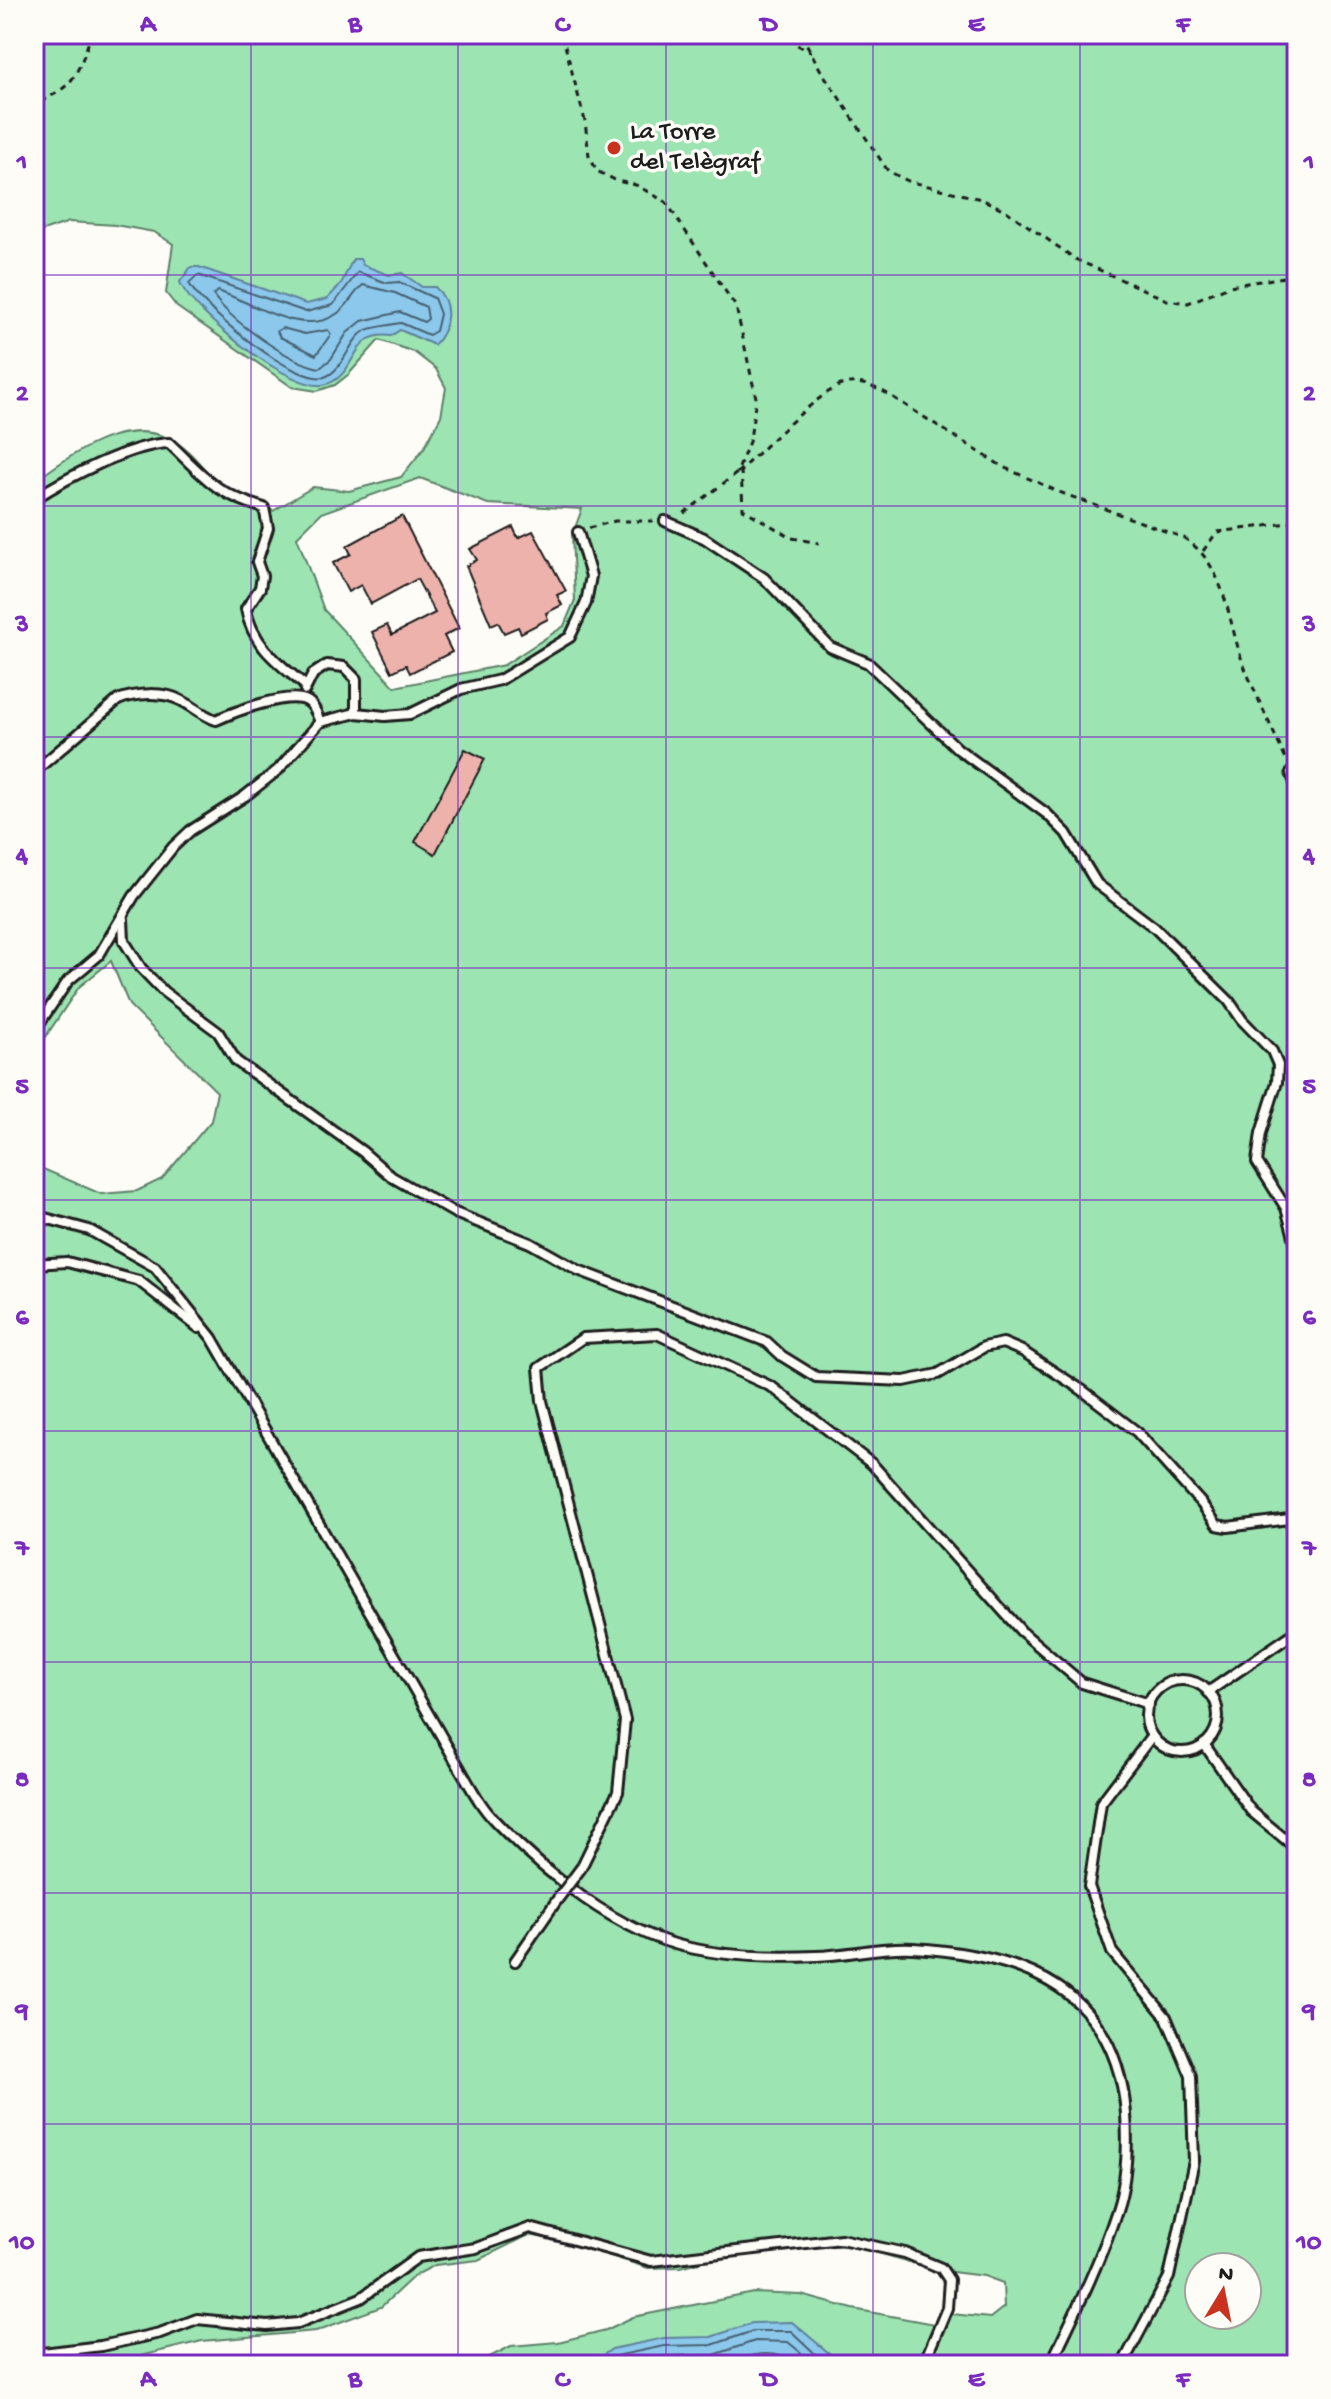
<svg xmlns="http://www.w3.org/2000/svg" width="1331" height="2399" font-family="'Gochi Hand',sans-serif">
<rect width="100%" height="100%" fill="#fdfcf7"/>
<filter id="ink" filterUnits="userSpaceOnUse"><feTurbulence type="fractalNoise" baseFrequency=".0125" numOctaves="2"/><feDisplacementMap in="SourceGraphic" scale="16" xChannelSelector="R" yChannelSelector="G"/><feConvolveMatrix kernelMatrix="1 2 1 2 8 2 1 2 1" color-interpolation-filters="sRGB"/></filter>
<g filter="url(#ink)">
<path fill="#9ce4b2" stroke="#5c8067" stroke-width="2" fill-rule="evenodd" d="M 34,34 L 1297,34 L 1297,2365 L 474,2365 L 511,2346 L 558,2342 L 606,2330 L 633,2317 L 754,2293 L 801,2295 L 853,2309 L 934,2324 L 952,2314 L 990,2318 L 1004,2307 L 1003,2283 L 984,2276 L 936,2270 L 859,2247 L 828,2245 L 721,2256 L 681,2267 L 648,2268 L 567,2242 L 529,2235 L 478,2260 L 435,2265 L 414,2276 L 381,2307 L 316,2331 L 202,2341 L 103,2365 L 34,2365 L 34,1165 L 101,1194 L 137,1191 L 162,1179 L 211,1121 L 217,1092 L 129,1005 L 111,961 L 79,987 L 34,1054 L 34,482 C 76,450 135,409 184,448 C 200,460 211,481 228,492 C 243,501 260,499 273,511 L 313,487 L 349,491 L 401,477 L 424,448 L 441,416 L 446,388 L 436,369 L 414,352 L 379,340 L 349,374 L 335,385 L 317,391 L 292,387 L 177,307 L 166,293 L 173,244 L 154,232 L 115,225 L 69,222 L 34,234 ZM 420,478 L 488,504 L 582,509 L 572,536 L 575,600 L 564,626 L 504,665 L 395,687 L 324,610 L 297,537 L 321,513 ZM 1199,2267 L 1247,2267 L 1247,2315 L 1199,2315 Z"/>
<g fill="#8bc8ec" stroke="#5f8399" stroke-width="2">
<path d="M 353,259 L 360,259 L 363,265 L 389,275 L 402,273 L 422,287 L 435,287 C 453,303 450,328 434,345 L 400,330 L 391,336 C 349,331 359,373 327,384 C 296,396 191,312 180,282 L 191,267 L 199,267 L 306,304 L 327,299 L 341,284 Z"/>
<polygon points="792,2322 836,2359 835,2365 589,2365 612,2349 664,2338 711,2337 752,2323"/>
</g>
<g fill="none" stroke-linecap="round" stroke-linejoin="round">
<g stroke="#48616f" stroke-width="2">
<path d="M 358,272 L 387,283 L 399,282 L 434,298 L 440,314 L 436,331 L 429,335 L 401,323 C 394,324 371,328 366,330 C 348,341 346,366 327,376 C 300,389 201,308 189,283 L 198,275 L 306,312 L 333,305 Z"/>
<path d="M 363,285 L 395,293 L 426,307 L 428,319 L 424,322 L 400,312 L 362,321 L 347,333 L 331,359 L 320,368 C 290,363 230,320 213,295 L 218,291 C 251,302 304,339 338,313 C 349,305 354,292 363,285 Z"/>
<polygon points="282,328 305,334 328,330 331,334 316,355 280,337 277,331"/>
<polyline points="603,2365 616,2356 664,2346 712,2345 753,2331 791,2331 827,2365"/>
<polyline points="621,2365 666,2356 714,2355 755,2341 788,2342 816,2365"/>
<path d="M 722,2365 C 749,2355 774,2346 798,2365"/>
</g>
</g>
<g fill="#edb2ac" stroke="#1c1c1c" stroke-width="2">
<polygon points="402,516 459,628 444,636 452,652 410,673 406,665 392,672 372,632 387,625 392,635 435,613 417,579 371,604 361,585 348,592 333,563 351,554 347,546"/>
<polygon points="513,527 518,538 533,531 566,591 557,595 562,605 546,613 548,619 521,633 518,627 504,633 498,622 491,625 466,566 477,560 470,549"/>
<polygon points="465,749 485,759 435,854 415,842"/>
</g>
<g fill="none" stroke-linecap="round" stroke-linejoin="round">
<defs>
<g id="service">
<polyline points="34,35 35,34"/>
<path d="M 34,499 C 68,477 129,445 169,443 C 206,478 214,493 264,508 L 268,528 L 257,562 L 262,576 L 260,588 L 246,609 C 252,645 279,664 306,686"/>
<polyline points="665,521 704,538 764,578 830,647 868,663 958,749 1047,814 1066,833 1097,884 1155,928 1229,1001 1242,1020 1272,1051 1278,1065 1277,1082 1261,1133 1257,1162 1286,1208 1297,1248"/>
<polyline points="305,690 313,674 327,665 344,667 356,679 356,713"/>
<path d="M 34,772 L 118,700 C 135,693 164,691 182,701 C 194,707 202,715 216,720 C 234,712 288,691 307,701 C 314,705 317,714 320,722"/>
<polyline points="1291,773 1297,788"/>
<polyline points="123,919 124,941 141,968 164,992 218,1032 236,1061 363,1152 392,1177 455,1213 530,1243 578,1270 767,1342 782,1356 816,1377 904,1381 938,1374 984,1347 1003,1343 1022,1351 1082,1390 1137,1432 1201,1503 1217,1525 1228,1527 1289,1519 1297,1514"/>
<polyline points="34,1031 68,981 99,955 134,896 173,847 190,831 245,796 278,770 320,722 356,713 385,716 410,714 461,689 500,680 570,637 586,603 591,576 578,532"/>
<path d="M 34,1215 L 89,1230 L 155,1267 L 212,1338 L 455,1760 C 467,1780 479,1805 495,1821 C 546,1874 617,1932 690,1948 C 731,1957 775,1958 817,1956 C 849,1955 882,1946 913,1948 C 1025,1955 1116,1989 1126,2114 C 1128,2145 1127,2180 1117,2210 C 1100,2263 1074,2315 1050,2365"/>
<polyline points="34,1264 67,1262 139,1281 199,1328"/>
<circle cx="1182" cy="1716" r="36"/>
<polyline points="1208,1692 1297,1631"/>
<polyline points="1204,1744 1251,1811 1297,1849"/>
<polyline points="581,1868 618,1792 625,1720 542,1401 539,1368 583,1338 657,1334 772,1387 872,1464 1021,1631 1082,1683 1149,1704"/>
<polyline points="515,1961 557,1900"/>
<polyline points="34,2354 101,2346 160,2333 197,2319 267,2326 298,2323 361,2298 418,2257 476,2248 530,2228 651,2261 841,2239 905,2253 941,2268 949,2280 947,2308 923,2365"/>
<polyline points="1122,2365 1169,2277 1194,2161 1191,2076 1166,2017 1112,1952 1089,1886 1101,1803 1152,1736"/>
</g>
</defs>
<use href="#service" stroke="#1c1c1c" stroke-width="14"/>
<g stroke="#1c1c1c" stroke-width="3" stroke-dasharray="6 6" stroke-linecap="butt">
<polyline points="562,34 585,121 589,156 597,171 617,181 636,185 666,202 736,307 756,398 750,439 737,473 683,514"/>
<polyline points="776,34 811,52"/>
<polyline points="801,34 820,69 888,171 908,181 981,199 1005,210 1077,260 1167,300 1188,303 1229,286 1297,275"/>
<path d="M 34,112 C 43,97 59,94 69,83 C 81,69 85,50 92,34"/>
<polyline points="741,470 743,509 792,538 819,543"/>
<path d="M 737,473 C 759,453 819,391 844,384 C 858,380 873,387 886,393 L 1003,467 L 1059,492 L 1184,538 C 1226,565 1227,619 1243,663 C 1256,696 1272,728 1286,760"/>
<polyline points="589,528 615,521 653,521"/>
<polyline points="1203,551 1217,532 1297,522"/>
</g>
<use href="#service" stroke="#fdfcf7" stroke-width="8"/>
<defs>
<polyline id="service-bridge" points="557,1900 581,1868"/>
</defs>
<use href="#service-bridge" stroke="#1c1c1c" stroke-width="14" stroke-linecap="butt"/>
<use href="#service-bridge" stroke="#fdfcf7" stroke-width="8"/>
</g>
</g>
<path fill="none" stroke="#7b2cbf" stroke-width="2" stroke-opacity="0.55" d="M 251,34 L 251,2365M 458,34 L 458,2365M 666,34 L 666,2365M 873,34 L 873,2365M 1080,34 L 1080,2365M 34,275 L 1297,275M 34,506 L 1297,506M 34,737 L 1297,737M 34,968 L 1297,968M 34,1200 L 1297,1200M 34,1431 L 1297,1431M 34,1662 L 1297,1662M 34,1893 L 1297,1893M 34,2124 L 1297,2124"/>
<circle fill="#c8321e" stroke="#fdfcf7" stroke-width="3" cx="614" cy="148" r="8"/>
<g text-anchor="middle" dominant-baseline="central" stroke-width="7" stroke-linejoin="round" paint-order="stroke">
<g font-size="26" fill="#1c1c1c" stroke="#fdfcf7" text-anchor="start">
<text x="630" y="133">La Torre<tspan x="630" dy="30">del Telègraf</tspan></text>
</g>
</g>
<rect width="1331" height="2399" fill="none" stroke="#fdfcf7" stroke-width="88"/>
<g transform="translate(1223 2291) rotate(10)"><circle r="38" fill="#fdfcf7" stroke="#a3a29f" stroke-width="2"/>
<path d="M0-6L14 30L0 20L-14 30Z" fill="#c8321e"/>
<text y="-12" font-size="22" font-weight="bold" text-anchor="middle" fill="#1c1c1c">N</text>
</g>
<rect x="44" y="44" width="1243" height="2311" fill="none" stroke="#7b2cbf" stroke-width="3"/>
<g font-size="26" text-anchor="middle" font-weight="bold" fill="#7b2cbf">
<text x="148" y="31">A</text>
<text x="355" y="31">B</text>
<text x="562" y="31">C</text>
<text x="769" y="31">D</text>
<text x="976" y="31">E</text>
<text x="1183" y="31">F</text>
<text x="22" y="169">1</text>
<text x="1309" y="169">1</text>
<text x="22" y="400">2</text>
<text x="1309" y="400">2</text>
<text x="22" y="631">3</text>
<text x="1309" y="631">3</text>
<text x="22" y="862">4</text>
<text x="1309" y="862">4</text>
<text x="22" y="1093">5</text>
<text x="1309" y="1093">5</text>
<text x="22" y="1324">6</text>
<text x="1309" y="1324">6</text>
<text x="22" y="1555">7</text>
<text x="1309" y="1555">7</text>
<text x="22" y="1786">8</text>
<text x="1309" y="1786">8</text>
<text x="22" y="2017">9</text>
<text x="1309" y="2017">9</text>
<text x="22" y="2249">10</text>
<text x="1309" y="2249">10</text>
<text x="148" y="2386">A</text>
<text x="355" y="2386">B</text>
<text x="562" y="2386">C</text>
<text x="769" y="2386">D</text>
<text x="976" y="2386">E</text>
<text x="1183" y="2386">F</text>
</g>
</svg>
